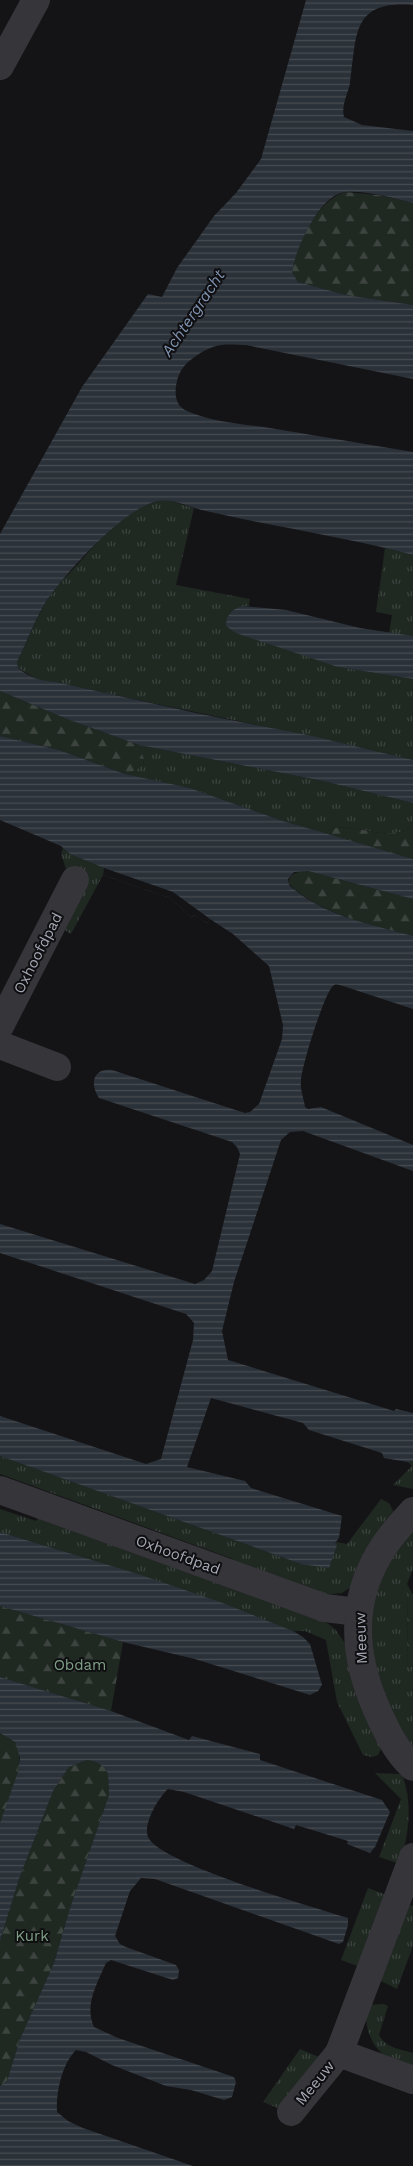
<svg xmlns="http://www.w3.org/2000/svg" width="413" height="2166" font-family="'Work Sans',sans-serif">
<defs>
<pattern id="grass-tufts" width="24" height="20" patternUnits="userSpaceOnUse" patternTransform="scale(1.25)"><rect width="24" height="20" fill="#202822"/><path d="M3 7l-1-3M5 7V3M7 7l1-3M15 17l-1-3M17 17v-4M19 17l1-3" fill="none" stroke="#3d4440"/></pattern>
<pattern id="forest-firs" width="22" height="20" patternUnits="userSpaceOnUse" patternTransform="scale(1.25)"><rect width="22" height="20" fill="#202822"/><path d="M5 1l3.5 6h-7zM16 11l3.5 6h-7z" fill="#3d4440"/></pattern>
<pattern id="water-rules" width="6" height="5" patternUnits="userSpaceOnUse" patternTransform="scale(1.25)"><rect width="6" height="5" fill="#2b3139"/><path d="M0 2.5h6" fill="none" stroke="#474c53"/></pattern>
</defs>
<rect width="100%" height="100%" fill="#141416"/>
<g fill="url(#grass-tufts)">
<path d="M 167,500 L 194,508 L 176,585 L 250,599 L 249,606 L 243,606 L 338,667 L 413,679 L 413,760 C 295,731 175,709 56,682 L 40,681 L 18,668 L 17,662 C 27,642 35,621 46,602 C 54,588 67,576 78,564 C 102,538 128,502 167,500 Z"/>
<polygon points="385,548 413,555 413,636 389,633 392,615 376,612"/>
<path d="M 139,745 L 323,781 L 413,803 L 413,825 C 395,841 371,830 350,828 C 343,827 336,828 330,829 L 325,834 L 283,821 L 190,788 L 128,775 L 143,765 L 144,759 Z"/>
<polygon points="63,848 70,854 104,868 103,875 71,934 66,931 63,925 67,872 61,854"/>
<polygon points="0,1456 301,1564 336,1542 347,1544 381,1499 389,1503 395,1514 351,1587 342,1593 323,1595 236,1564 233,1559 0,1474"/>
<polygon points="413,1461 413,1489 393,1485 412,1466 408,1462"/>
<path d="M 0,1509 L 36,1521 L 38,1518 L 327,1623 L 335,1629 L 347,1646 L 383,1745 L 378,1755 L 372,1757 L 363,1755 L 337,1702 L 326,1640 L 305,1631 L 293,1631 C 197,1593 99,1562 0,1532 Z"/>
<polygon points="413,1524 413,1569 407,1584 408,1666 413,1667 413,1754 381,1702 367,1632 380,1570"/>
<path d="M 375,1773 L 402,1774 C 413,1803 409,1834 400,1864 L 379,1857 L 401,1799 Z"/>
<polygon points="368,1888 387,1895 360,1967 341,1960"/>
<polygon points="406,1904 413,1906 413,1946 397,1989 377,1979"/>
<path d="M 384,2004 L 388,2006 L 379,2035 C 386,2048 400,2049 413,2053 L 413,2068 C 404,2064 392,2061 384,2055 C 370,2045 362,2020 368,2005 Z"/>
<polygon points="300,2049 319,2057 280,2109 263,2102"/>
</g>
<g fill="url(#forest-firs)">
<path d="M 345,192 L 378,195 L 413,203 L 413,305 L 346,295 L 298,282 L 292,272 C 295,245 318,200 345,192 Z"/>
<polygon points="0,691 67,719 139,745 144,759 143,765 128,775 59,750 0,736"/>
<path d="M 413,825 L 413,859 L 325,834 L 330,829 C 336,828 343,827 350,828 C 371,830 395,841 413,825 Z"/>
<path d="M 308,871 L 413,899 L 413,936 C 370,924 323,916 289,884 C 288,872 298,872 308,871 Z"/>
<polygon points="407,1584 413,1595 413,1667 408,1666"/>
<polygon points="0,1606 123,1642 111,1711 0,1677"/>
<path d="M 0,1733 L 15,1742 C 28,1766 8,1799 0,1823 Z"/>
<polygon points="87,1760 96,1762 104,1767 108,1774 109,1795 70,1908 54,1963 20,2039 7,2081 0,2086 0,1941 19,1879 53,1791 69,1767"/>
</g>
<g fill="url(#water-rules)">
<path d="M 306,0 L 413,0 L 413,5 C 351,0 357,35 350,83 C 348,94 341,105 344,117 L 362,125 L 413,131 L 413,203 C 392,198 367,190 345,192 C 319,195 295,250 292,272 L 298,282 L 346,295 L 413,305 L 413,379 L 246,345 C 236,345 223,343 213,347 C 202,351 188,360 182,369 C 175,380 171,403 185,410 C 210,422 243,424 270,428 C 318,436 365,444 413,452 L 413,555 C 345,537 275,527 206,511 C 191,508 173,498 158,501 C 124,507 67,572 47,600 C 35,619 27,642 17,662 L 18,668 C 30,678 41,681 56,682 L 196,713 L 312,736 L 413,760 L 413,803 L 323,781 L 139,745 L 67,719 L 0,691 L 0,534 L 82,387 L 148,294 L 162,297 L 177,268 L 214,216 L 236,193 L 261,159 Z"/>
<path d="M 243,606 L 286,610 L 360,628 L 413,636 L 413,679 L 338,667 L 236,633 L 226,626 C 226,615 233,608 243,606 Z"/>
<path d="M 0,736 L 59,750 L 125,774 L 190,788 L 283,821 L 413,859 L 413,899 L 308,871 L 294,872 L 288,879 L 289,885 C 323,916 370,924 413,936 L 413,1009 L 343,986 C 339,985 336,983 333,986 C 324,994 301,1068 301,1081 C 300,1090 304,1099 305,1107 L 308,1109 L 321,1107 L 413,1145 L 413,1171 L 303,1131 L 290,1132 L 281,1140 L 234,1282 L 222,1331 L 228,1360 L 394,1411 L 396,1409 L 413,1413 L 413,1461 L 408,1462 L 384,1458 L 382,1453 L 309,1430 L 303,1423 L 211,1398 L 187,1467 L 245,1481 L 251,1488 L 342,1516 L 339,1538 L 335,1543 L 337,1545 L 329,1568 L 301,1564 L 0,1456 L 0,1416 L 146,1464 L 161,1459 L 193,1340 L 194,1323 L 186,1314 L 0,1253 L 0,1224 L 195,1284 L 204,1280 L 212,1271 L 240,1154 L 237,1147 L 232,1142 L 99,1098 C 90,1085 92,1068 112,1070 L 245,1113 L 250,1112 L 259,1104 L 282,1039 L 283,1025 L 269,966 L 233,934 L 210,919 L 207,923 L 194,915 L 192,918 L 170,898 L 103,875 L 104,868 L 70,854 L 61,846 L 0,820 Z"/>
<polygon points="0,1532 141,1575 220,1602 293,1631 303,1637 310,1644 322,1685 318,1691 310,1695 195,1659 123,1642 0,1606"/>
<path d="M 0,1677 L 111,1711 L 189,1740 L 192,1736 L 260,1754 L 260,1760 L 382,1800 L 390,1812 L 375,1847 L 370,1853 L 347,1844 L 348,1841 L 296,1825 L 294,1829 L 184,1792 L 168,1789 C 158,1798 143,1824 148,1837 C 160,1864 314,1907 348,1918 L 348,1925 L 343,1942 L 339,1944 L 155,1879 L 141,1878 L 130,1891 L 115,1936 L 120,1944 L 126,1947 L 176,1965 L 179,1970 L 178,1978 L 173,1980 L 111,1960 L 106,1963 C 97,1984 84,2005 94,2027 L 118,2038 L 234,2077 L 236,2082 L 232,2097 L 224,2100 L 191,2090 L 166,2086 L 112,2065 L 86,2052 L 76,2050 C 62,2064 56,2092 57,2112 L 68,2121 L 83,2128 L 193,2166 L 0,2166 L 0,2086 L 7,2081 L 20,2039 L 54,1963 L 70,1908 L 109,1795 L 108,1774 L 104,1767 L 96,1762 L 87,1760 L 69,1767 L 53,1791 L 19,1879 L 0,1941 L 0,1823 L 18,1772 L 20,1758 L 15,1742 L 0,1733 Z"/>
</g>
<polygon fill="#141416" points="104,868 173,892 210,919 207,923 194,915 192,918 170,898 103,875"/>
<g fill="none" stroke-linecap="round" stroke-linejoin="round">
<g stroke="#35353a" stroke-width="28">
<polyline points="0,66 36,0"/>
<polyline points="0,1026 75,880"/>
<polyline points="0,1045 57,1067"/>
<polyline points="0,1490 325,1608 358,1612"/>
<path d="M 413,1511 C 403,1522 392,1534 384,1546 C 349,1599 352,1654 377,1710 C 386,1730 396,1752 413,1767"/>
<polyline points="413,1857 339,2053 413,2080"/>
<polyline points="291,2112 339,2053"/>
</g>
</g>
<g text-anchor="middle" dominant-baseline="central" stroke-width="4" stroke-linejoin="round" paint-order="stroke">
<g font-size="15" fill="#a6a9b5" stroke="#0f0f11">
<text transform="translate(38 953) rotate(-63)">Oxhoofdpad</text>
<text transform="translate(178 1555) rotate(20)">Oxhoofdpad</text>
<text transform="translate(361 1638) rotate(-92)">Meeuw</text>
<text transform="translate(315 2083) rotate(-51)">Meeuw</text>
</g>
<g font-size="15" fill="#7e9f85" stroke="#0f0f11">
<text x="80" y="1665">Obdam</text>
<text x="32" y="1936">Kurk</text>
</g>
<g font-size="16" font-style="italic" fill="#7f92af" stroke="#0f0f11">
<text transform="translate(193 313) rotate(-56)">Achtergracht</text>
</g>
</g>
</svg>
